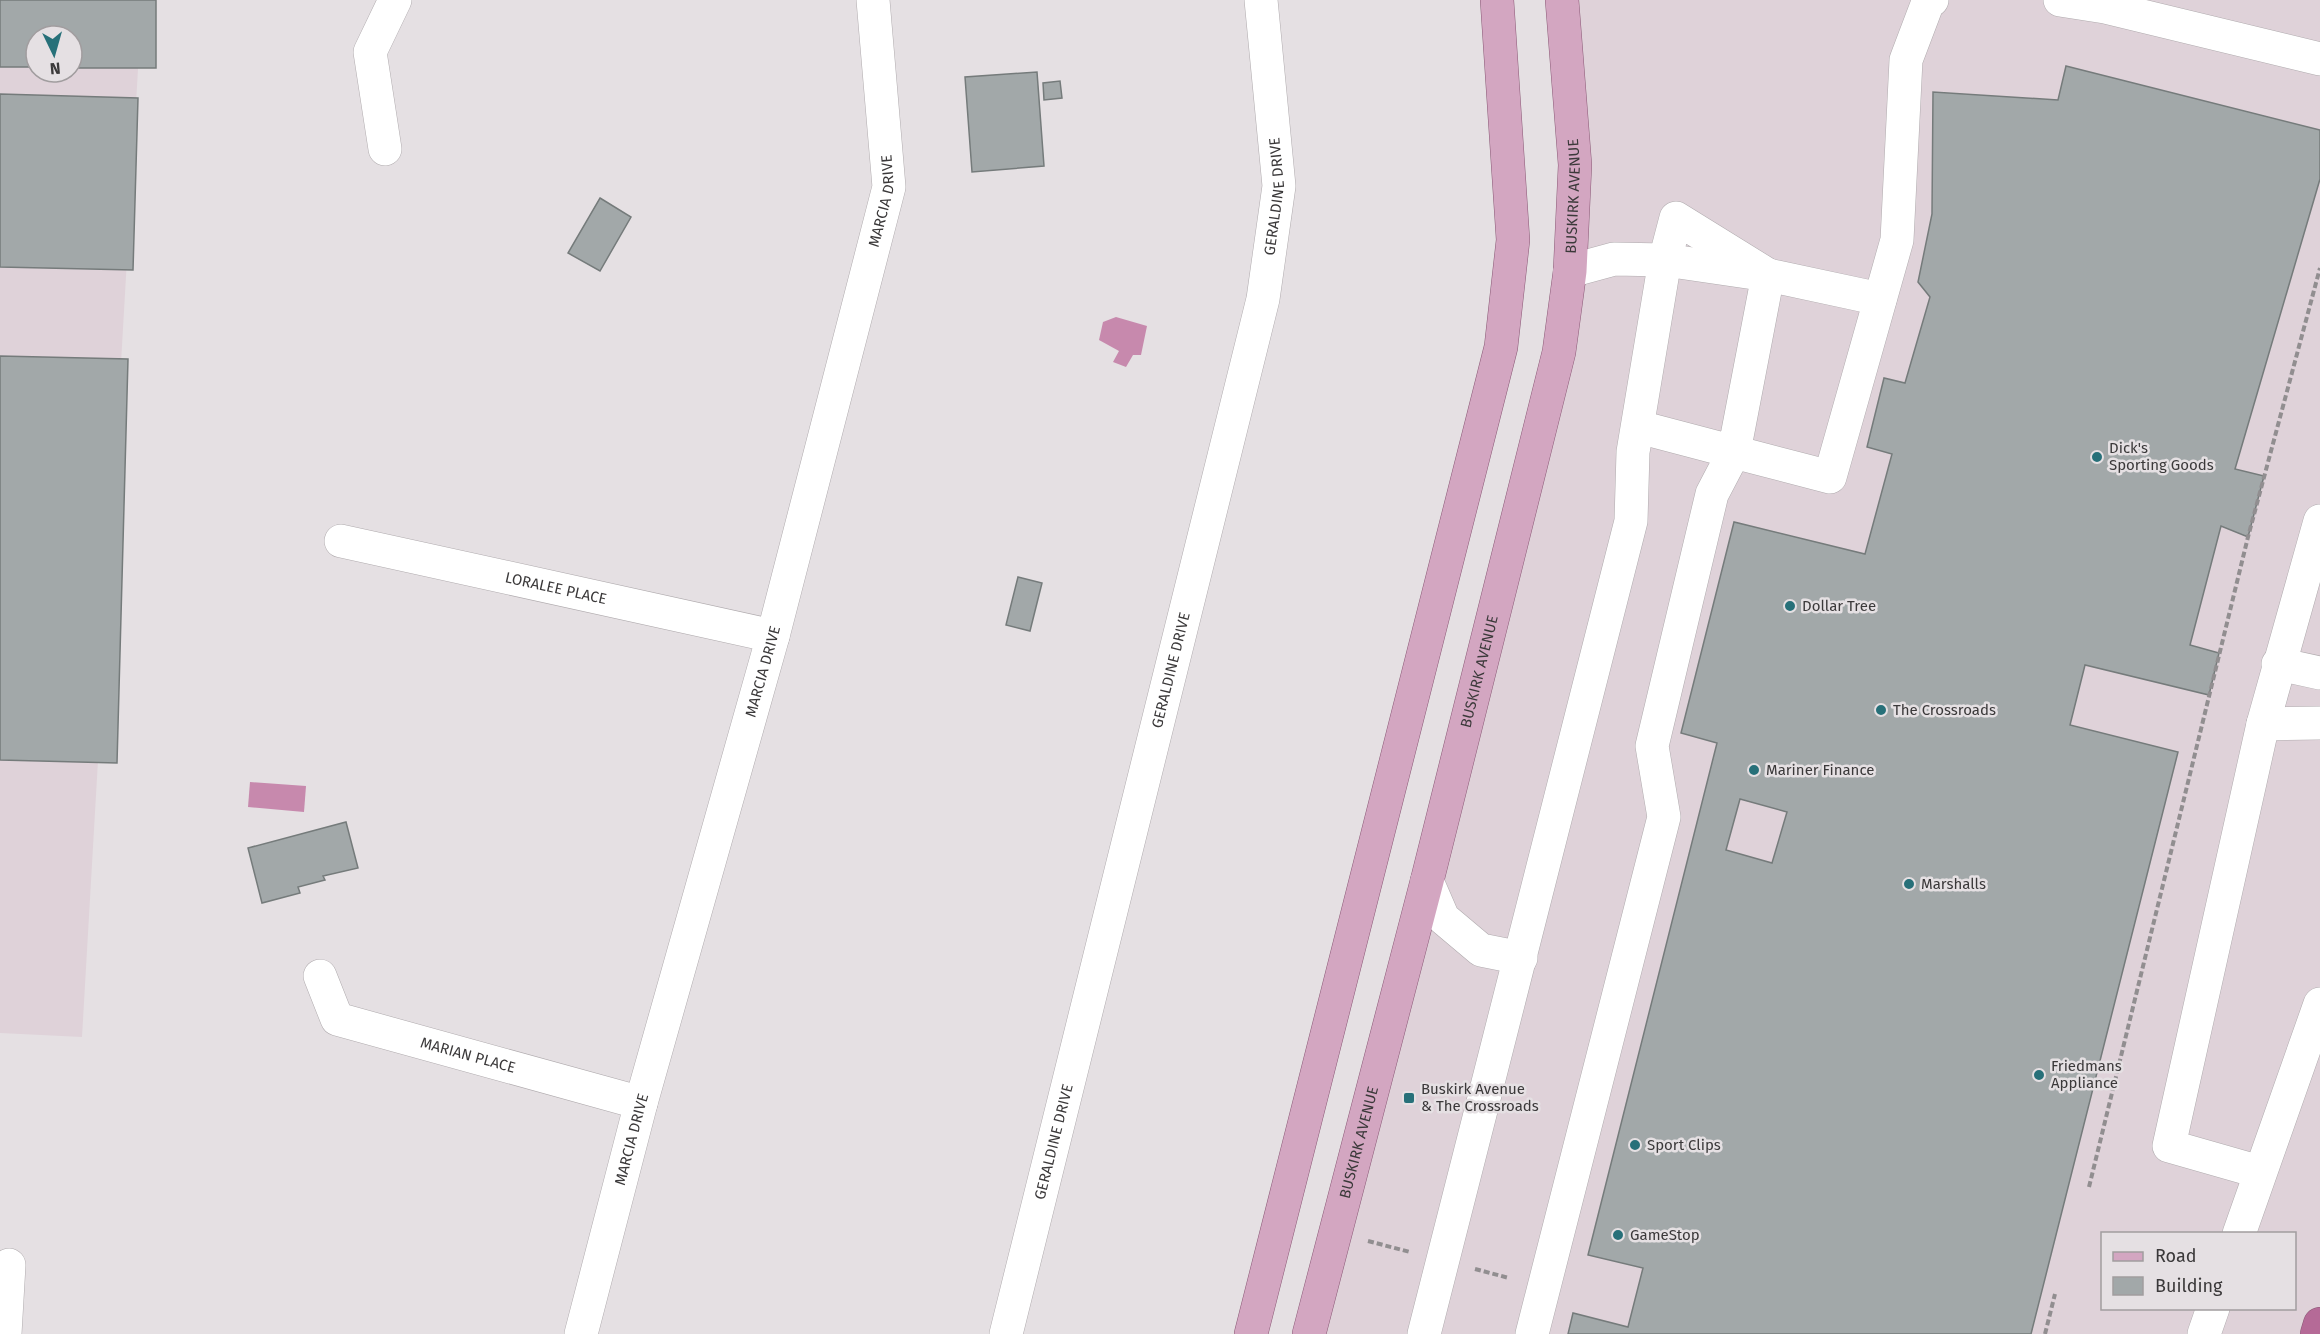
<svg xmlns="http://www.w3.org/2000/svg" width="2320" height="1334" font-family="'Fira Sans',sans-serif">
<rect width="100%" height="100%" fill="#e5e0e3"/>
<g fill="#dfd2d9" fill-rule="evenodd">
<path d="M 0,0 L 142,0 L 82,1037 L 0,1033 ZM 36,36 L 72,36 L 72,72 L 36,72 Z"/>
<path d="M 1562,0 L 2320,0 L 2320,1324 L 2317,1334 L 1309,1334 L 1559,352 ZM 2102,1234 L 2294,1234 L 2294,1308 L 2102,1308 Z"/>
</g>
<g fill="#c789ad">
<polygon points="1116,317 1147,326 1141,355 1133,355 1126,367 1113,362 1119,351 1099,340 1103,322"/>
<polygon points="250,782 306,786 304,812 248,807"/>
</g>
<g fill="#a2a8a9" stroke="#757b7b" stroke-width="1.5" fill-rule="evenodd">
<polygon points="0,0 156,0 156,68 72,68 72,36 36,36 36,67 0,67"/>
<path d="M 2066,66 L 2320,130 L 2320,179 L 2235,469 L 2264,476 L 2248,537 L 2221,526 L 2190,645 L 2219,653 L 2209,695 L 2085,665 L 2070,725 L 2178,752 L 2031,1334 L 1568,1334 L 1573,1313 L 1628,1327 L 1643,1268 L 1588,1255 L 1717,743 L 1681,733 L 1734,522 L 1865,554 L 1892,454 L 1867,447 L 1884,378 L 1905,383 L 1930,297 L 1918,282 L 1932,214 L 1933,92 L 2058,100 ZM 1740,799 L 1787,812 L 1772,863 L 1726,850 Z"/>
<polygon points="1037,72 1044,166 972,172 965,77"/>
<polygon points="1060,81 1062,98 1044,100 1043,83"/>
<polygon points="0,94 138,98 133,270 0,267"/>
<polygon points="600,198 631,217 600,271 568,253"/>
<polygon points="0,356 128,359 117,763 0,760"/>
<polygon points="1018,577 1042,583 1030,631 1006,625"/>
<polygon points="346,822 358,868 323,876 325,880 298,887 300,893 262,903 248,848"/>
</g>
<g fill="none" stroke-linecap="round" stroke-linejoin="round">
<defs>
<g id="minor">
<polyline points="2060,0 2105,7 2320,59"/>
<polyline points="385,149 370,52 395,0"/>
<polyline points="1570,271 1614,259 1665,260 1754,273"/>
<polyline points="1639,427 1734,452 1768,275 1880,299"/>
<path id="s1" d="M 341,541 L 773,636"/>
<polyline points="2278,664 2320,673"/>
<polyline points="2263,724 2320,723"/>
<polyline points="1427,881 1443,918 1481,950 1521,958"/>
<path id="s2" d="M 320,976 L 337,1019 L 641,1103"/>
<polyline points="2260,1172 2169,1146 2263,724 2320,521"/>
<polyline points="2239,1234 2320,1004"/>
<polyline points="5,1334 9,1265"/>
<path id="s3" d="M 581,1334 L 641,1103 L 773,636 L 889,187 L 873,0"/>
<path id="s4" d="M 1006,1334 L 1263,299 L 1279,186 L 1261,0"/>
<polyline points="1424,1334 1631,521 1633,452 1665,260 1676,218 1768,275"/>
<polyline points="1532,1334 1664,817 1652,746 1712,494 1734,452 1830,477 1897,240 1906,60 1928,2 1932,0"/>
<polyline points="2204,1334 2213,1308"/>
</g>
<g id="major">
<polyline points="1251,1334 1501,347 1513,240 1497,0"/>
<path id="s5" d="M 1309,1334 L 1427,881 L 1559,352 L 1570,271 L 1575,165 L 1562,0"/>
</g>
<polyline id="highway" points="2317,1334 2320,1324"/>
</defs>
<use href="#minor" stroke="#b0abae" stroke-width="34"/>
<use href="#major" stroke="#8a5976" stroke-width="34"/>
<use href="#highway" stroke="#8a5976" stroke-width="34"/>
<g stroke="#918e90" stroke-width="4" stroke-dasharray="6 3" stroke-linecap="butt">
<polyline points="2089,1187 2248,537 2320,268"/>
<polyline points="1368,1241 1410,1252"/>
<polyline points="1475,1269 1509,1278"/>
<polyline points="2045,1334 2055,1294"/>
</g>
<use href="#minor" stroke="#fff" stroke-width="33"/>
<use href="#major" stroke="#d3a6c1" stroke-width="33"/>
<use href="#highway" stroke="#b56a97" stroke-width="33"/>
</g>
<g fill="#277079" stroke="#e5e0e3" stroke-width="2">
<circle cx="2097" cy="457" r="6"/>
<circle cx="1790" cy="606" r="6"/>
<circle cx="1881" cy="710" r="6"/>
<circle cx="1754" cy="770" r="6"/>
<circle cx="1909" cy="884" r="6"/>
<circle cx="2039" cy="1075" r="6"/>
<rect x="1403" y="1092" width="12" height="12" rx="3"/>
<circle cx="1635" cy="1145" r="6"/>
<circle cx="1618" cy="1235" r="6"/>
</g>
<g text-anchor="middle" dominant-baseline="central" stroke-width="5" stroke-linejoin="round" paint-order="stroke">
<g font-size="15" fill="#3b393a" stroke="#e5e0e3">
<text stroke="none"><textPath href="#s4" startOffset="1170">GERALDINE DRIVE</textPath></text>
<text stroke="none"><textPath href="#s5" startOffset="1170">BUSKIRK AVENUE</textPath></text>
<text stroke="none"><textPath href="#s3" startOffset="1173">MARCIA DRIVE</textPath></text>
<text stroke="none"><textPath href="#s1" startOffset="220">LORALEE PLACE</textPath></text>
<text stroke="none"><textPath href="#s4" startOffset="684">GERALDINE DRIVE</textPath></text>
<text stroke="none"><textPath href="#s3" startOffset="687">MARCIA DRIVE</textPath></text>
<text stroke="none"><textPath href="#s5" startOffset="684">BUSKIRK AVENUE</textPath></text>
<text stroke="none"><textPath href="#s2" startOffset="182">MARIAN PLACE</textPath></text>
<text stroke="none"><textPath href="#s3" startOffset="201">MARCIA DRIVE</textPath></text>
<text stroke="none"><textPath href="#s4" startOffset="198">GERALDINE DRIVE</textPath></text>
<text stroke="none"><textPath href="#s5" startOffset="198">BUSKIRK AVENUE</textPath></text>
</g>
<g font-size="15" fill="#3b393a" stroke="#e5e0e3" text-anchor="start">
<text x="2109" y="448">Dick's<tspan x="2109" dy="17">Sporting Goods</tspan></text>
<text x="1802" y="606">Dollar Tree</text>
<text x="1893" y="710">The Crossroads</text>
<text x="1766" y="770">Mariner Finance</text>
<text x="1921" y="884">Marshalls</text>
<text x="2051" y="1066">Friedmans<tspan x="2051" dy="17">Appliance</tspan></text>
<text x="1421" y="1089">Buskirk Avenue<tspan x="1421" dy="17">&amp; The Crossroads</tspan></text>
<text x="1647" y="1145">Sport Clips</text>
<text x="1630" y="1235">GameStop</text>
</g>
</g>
<rect x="2101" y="1232" width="195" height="78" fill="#e5e0e3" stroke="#a19d9f" stroke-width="1.5"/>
<rect x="2113" y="1252" width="30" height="9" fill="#d3a6c1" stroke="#a19d9f" stroke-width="1.5"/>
<text x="2155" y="1262" font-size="18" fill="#3b393a">Road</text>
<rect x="2113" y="1277" width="30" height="18" fill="#a2a8a9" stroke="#a19d9f" stroke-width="1.5"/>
<text x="2155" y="1292" font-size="18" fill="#3b393a">Building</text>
<g transform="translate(54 54) rotate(175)"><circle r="28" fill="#e5e0e3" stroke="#a19d9f" stroke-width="1.5"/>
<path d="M0-4.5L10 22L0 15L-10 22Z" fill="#277079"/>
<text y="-9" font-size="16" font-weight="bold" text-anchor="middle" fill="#3b393a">N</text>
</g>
</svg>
